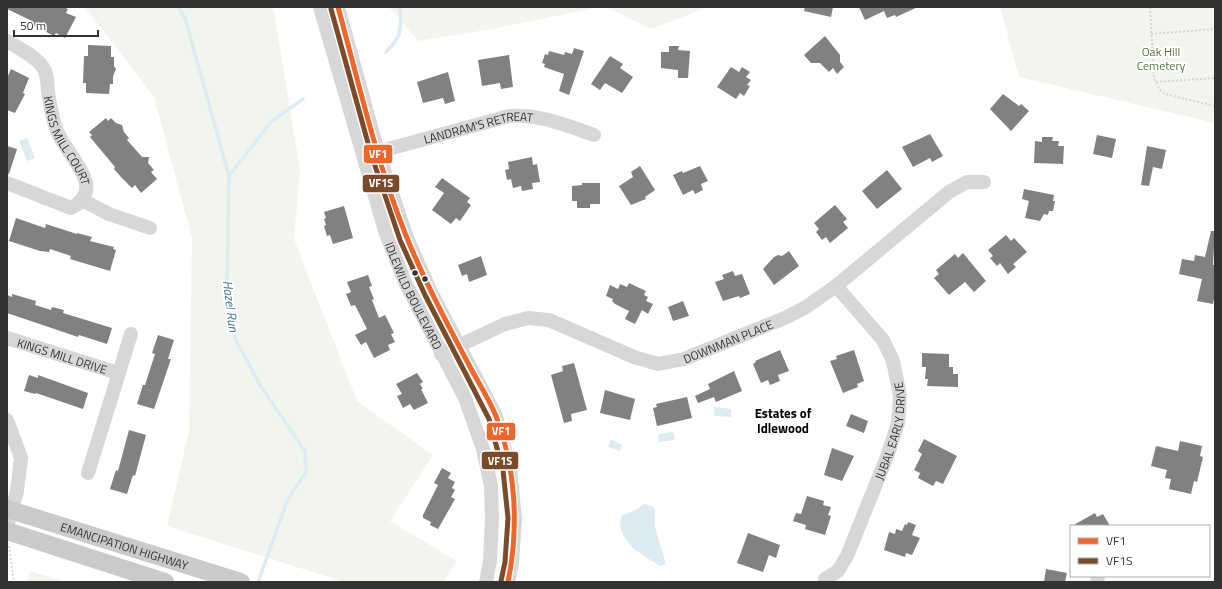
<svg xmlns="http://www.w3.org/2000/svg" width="1222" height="589" font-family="'Titillium Web',sans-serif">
<rect width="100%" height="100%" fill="#fff"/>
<g fill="#f1f5ed">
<polygon points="85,7 270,7 274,11 300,170 294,239 357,401 433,455 390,521 457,561 443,582 344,582 167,526 189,431 192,238 154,97"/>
<polygon points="389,7 600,7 492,29 418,41"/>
<polygon points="607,7 708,7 651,29"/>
<polygon points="1000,7 1215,7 1215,123 1019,77"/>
<polygon points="29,571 66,582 28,582"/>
</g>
<g fill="#ddebf3">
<polygon points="27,138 35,158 27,161 19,141"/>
<polygon points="714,407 731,409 731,417 714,416"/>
<polygon points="672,432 674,434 674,440 659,442 658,438 659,434"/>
<polygon points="611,439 622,445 620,451 608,447"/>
<path d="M 644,504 L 652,506 L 655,510 L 655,527 L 666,564 L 660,566 C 641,554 616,542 621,516 L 637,509 Z"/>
</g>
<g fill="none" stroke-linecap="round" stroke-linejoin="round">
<g stroke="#ddebf3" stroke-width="3.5">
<polyline points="178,7 185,18 229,176 227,286 235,339 262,388 305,451 306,472 288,499 258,582"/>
<path d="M 386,52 C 403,35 401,29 400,7"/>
<polyline points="229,176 271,122 303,99"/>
</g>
</g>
<g fill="#818181">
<polygon points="7,7 63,7 68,9 66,13 76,17 65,38 56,33 54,36 31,24 32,21 7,9"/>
<polygon points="805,7 833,7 831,17 804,11"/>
<polygon points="859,7 918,7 896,17 895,15 887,18 884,11 865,20"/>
<polygon points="825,36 840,55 840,62 844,67 837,74 833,68 829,72 820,63 811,63 804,55"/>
<polygon points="88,45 111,46 111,57 114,57 114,66 116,69 113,76 113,84 110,84 109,94 86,93 86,83 83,83 84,56 88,56"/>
<polygon points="669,46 679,46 678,50 690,51 688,78 678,78 678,70 661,68 661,52 669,52"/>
<polygon points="574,48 584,51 569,95 559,91 564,74 544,67 545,64 542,63 545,54 548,55 549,51 564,55 565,52 572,54"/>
<polygon points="509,55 513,87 501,89 500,83 482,86 478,60"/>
<polygon points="610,56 623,64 620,68 633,77 622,93 605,83 600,90 591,84"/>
<polygon points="731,67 739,72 742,67 750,72 746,77 751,80 747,85 750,86 744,96 740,93 736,99 717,87"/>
<polygon points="11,69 29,78 23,93 25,94 15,113 7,110 7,78"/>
<polygon points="448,72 455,101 445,104 443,98 423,103 417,82"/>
<polygon points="1003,94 1019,106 1021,104 1029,111 1011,131 990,109"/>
<polygon points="106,118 108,121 111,118 116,123 122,125 124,132 129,138 127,140 142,157 149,157 148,163 154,170 151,172 157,179 141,193 135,185 132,188 121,177 114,169 115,167 90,137 92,135 89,132"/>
<polygon points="930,134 943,156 932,162 930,158 913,167 902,147"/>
<polygon points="1097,135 1116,139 1112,158 1093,154"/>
<polygon points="1042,137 1053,137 1052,141 1059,141 1058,146 1064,146 1063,164 1034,163 1035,141 1042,142"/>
<polygon points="7,146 17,149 9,174 7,174"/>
<polygon points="1147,146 1166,150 1162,169 1153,167 1149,186 1141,185"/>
<polygon points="532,157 533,165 537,164 540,182 532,183 533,189 522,191 521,186 513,188 511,179 507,180 505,170 509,169 508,162"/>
<polygon points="640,166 655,190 645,197 646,199 631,205 619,186 633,177 631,172"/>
<polygon points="700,166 708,181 701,184 703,190 695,194 693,190 683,195 673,175 682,171 683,173"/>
<polygon points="887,170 902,189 877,209 862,191"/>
<polygon points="442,178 470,198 467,202 471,205 460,221 456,218 451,224 432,210 444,193 435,187"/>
<polygon points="582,183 600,183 600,204 590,204 590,208 577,208 577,201 572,201 572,186 582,185"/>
<polygon points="1024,189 1054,195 1053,201 1055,201 1053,211 1049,211 1048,215 1044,214 1040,221 1025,218 1029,201 1022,199"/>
<polygon points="835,205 847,219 843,222 848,228 830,243 826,237 822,240 816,232 819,229 814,223"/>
<polygon points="344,206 353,238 333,244 330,235 327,236 324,226 326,225 324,219 326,218 324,212"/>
<polygon points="16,218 45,228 46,224 77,234 77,233 92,237 90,241 114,247 113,249 116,250 110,271 70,259 71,256 50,249 49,252 40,251 9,241"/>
<polygon points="1211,231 1215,231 1213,265 1215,265 1215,294 1213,304 1197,301 1202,279 1179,274 1182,259 1194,261 1195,255 1205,257"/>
<polygon points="1006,235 1011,241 1014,238 1027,252 1013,264 1016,267 1008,274 1000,263 997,266 990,258 993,256 988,250"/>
<polygon points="789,251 799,266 774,285 763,269 774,257 778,255 782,256"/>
<polygon points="963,253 986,281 974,292 965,282 949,295 934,278 939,274 936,270 955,254 958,258"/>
<polygon points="481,256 487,275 469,282 467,274 462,276 458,265"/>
<polygon points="733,271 735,276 742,274 750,294 740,298 739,296 723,301 715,282 724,279 722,275"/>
<polygon points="368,275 372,286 369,287 374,299 372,300 379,318 385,315 394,333 391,334 395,342 388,345 390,350 374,358 366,342 361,345 355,335 367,329 355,305 351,306 346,294 351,292 347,282"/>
<polygon points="629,283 646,291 644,295 648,297 646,301 653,304 648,314 642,310 635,324 625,319 629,311 615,304 612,301 613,299 606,296 610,285 618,289 620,284 627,287"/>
<polygon points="12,294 36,301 35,305 51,310 52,307 64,310 63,313 112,328 107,344 79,335 78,337 7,313 7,295 12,297"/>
<polygon points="683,301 689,316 673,321 668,307"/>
<polygon points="158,335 174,340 168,359 171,359 154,409 137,404 143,385 145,385 155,354 152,353"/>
<polygon points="780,350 789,371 778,375 780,381 770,385 768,380 761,383 753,364 756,362 755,361"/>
<polygon points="854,350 864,381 857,384 858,387 843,393 830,361 837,359 836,356"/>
<polygon points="922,353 949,354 949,367 953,367 953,374 958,374 958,387 927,386 928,379 925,379 926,367 922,367"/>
<polygon points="574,363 587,410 571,414 572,421 564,423 551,375 563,371 562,366"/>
<polygon points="734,371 742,391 716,402 714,397 698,403 695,396 710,389 708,384"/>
<polygon points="417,373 423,382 420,384 423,389 421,389 428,403 414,410 410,404 403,408 397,396 402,394 396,384"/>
<polygon points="29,375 38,378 38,375 88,393 83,409 36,393 35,394 24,391"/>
<polygon points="605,390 635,399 630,420 600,413"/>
<polygon points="687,397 692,418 657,426 653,408 657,407 656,404"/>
<polygon points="851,414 868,421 864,433 846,426"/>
<polygon points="129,430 146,435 135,476 133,475 127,494 110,489 116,470 118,471"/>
<polygon points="924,439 957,456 943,484 936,481 933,486 918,478 920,473 914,470 922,454 918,451"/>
<polygon points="1180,441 1202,446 1200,456 1203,457 1197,482 1194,481 1191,494 1169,489 1171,479 1165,478 1167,470 1151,466 1156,446 1178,451"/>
<polygon points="832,448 854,456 842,481 824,475"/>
<polygon points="442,468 451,473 448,478 455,482 452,488 455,490 451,497 455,499 438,529 430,525 431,522 423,518 423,515 438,485 434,483"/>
<polygon points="807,496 824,501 823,505 831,507 828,515 831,516 825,535 805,529 806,525 793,521 796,513 801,514"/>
<polygon points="1095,513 1097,517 1103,514 1110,526 1072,526"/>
<polygon points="908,522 916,525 912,535 920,538 912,555 906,553 905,557 884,550 889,532 895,534 896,529 902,531 905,524 907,525"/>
<polygon points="748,533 780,545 776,558 769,555 763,572 737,563"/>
<polygon points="1046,569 1067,573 1065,582 1044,582"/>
</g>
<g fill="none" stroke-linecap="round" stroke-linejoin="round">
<g stroke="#d6d6d6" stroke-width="2" stroke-dasharray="2 2" stroke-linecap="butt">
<polyline points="1150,7 1154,78 1160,90 1165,94 1215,106"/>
<polyline points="1151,34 1215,29"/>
<polyline points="1156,82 1215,78"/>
<polyline points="9,546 14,582"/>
</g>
<g stroke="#d7d7d7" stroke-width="14">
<path id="s1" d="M 320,7 L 386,234 L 405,282 L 465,398 L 483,449 L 491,486 L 492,519 L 490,561 L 486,582"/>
<polyline points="338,7 378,152 407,238 431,292 496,416 510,469 515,518 512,563 508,582"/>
<path id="s2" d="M 7,41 C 18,48 34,55 42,66 C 48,73 47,83 48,92 C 50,105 52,118 57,131 C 63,146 85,171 86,184 C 88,196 80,203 71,208 L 7,183"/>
<path id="s3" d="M 370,154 L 509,116 C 539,114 566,125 594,135"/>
<polyline points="82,200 109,214 150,228"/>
<path id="s4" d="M 7,338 L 118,373"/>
<path id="s5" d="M 441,354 L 505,324 L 528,318 L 549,320 L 634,357 L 658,364 L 684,359 L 787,317 L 806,307 L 836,286 L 949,192 L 967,182 L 984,182"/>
<polyline points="7,420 21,458 17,491 7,526"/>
<polyline points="88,473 131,334"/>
<path id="s6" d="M 825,579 L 838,571 L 847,556 L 888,454 L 898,423 L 900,396 L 893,361 L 883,340 L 836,286"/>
<polyline points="1097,582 1098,576"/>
</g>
<g stroke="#cacaca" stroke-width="18">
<path id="s7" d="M 7,509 L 241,582"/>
<polyline points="7,531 165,582"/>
</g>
<defs>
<path id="bus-1" d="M 338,7 C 359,84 377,164 407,238 C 425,282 447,323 469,365 C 478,382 489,399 496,416 C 516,468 519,528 508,582"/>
<polyline id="bus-2" points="331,9 371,154 400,240 425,295 489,419 503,470 508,518 505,562 501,581"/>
</defs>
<use href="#bus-1" stroke="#fff" stroke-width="8"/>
<use href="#bus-2" stroke="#fff" stroke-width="8"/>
<use href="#bus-1" stroke="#ed662c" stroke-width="5"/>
<use href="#bus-2" stroke="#7a4b2a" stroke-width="5"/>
</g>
<g fill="#333" stroke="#fff" stroke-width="1.5">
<circle cx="415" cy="273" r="3.5"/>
<circle cx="425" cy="279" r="3.5"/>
</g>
<g text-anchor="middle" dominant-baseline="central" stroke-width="4" stroke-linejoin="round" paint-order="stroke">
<g font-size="12" fill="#56703f" stroke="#fff">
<text x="1161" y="51">Oak Hill<tspan x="1161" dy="14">Cemetery</tspan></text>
</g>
<g font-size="12" fill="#333" stroke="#fff">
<text stroke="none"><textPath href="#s3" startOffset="112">LANDRAM'S RETREAT</textPath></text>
<text stroke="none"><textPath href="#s2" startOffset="123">KINGS MILL COURT</textPath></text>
<text stroke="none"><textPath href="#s1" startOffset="304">IDLEWILD BOULEVARD</textPath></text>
<text stroke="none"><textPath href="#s5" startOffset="307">DOWNMAN PLACE</textPath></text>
<text stroke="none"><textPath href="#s4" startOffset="58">KINGS MILL DRIVE</textPath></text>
<text stroke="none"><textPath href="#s6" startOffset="166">JUBAL EARLY DRIVE</textPath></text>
<text stroke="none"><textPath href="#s7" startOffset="123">EMANCIPATION HIGHWAY</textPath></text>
</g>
<g font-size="13" font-style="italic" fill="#3f7597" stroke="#fff">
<text transform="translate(231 306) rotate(83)">Hazel Run</text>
</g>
<g font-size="13" font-weight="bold" fill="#000" stroke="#fff">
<text x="783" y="413">Estates of<tspan x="783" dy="15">Idlewood</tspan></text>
</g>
</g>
<g stroke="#fff" stroke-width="1.5">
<rect x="363" y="144" width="30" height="20" rx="4" fill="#ed662c"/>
<rect x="362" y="174" width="38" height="19" rx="4" fill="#7a4b2a"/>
<rect x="486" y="422" width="30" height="19" rx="4" fill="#ed662c"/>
<rect x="481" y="451" width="38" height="19" rx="4" fill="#7a4b2a"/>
</g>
<g font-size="11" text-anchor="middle" font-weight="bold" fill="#fff">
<text x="378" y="158">VF1</text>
<text x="381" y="187">VF1S</text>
<text x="501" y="435">VF1</text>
<text x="500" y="465">VF1S</text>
</g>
<rect width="1222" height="589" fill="none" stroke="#333333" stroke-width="16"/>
<rect x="1070" y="525" width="140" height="52" fill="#ffffff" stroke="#adadad"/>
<rect x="1078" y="538" width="20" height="6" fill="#ed662c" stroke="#adadad"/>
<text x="1106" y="545" font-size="12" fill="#333333">VF1</text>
<rect x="1078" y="558" width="20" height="6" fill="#7a4b2a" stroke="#adadad"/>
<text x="1106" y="565" font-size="12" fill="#333333">VF1S</text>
<path d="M14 30v6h84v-6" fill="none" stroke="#333333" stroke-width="2"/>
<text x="20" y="30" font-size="12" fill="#333333" stroke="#ffffff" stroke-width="3" paint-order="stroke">50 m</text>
</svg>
